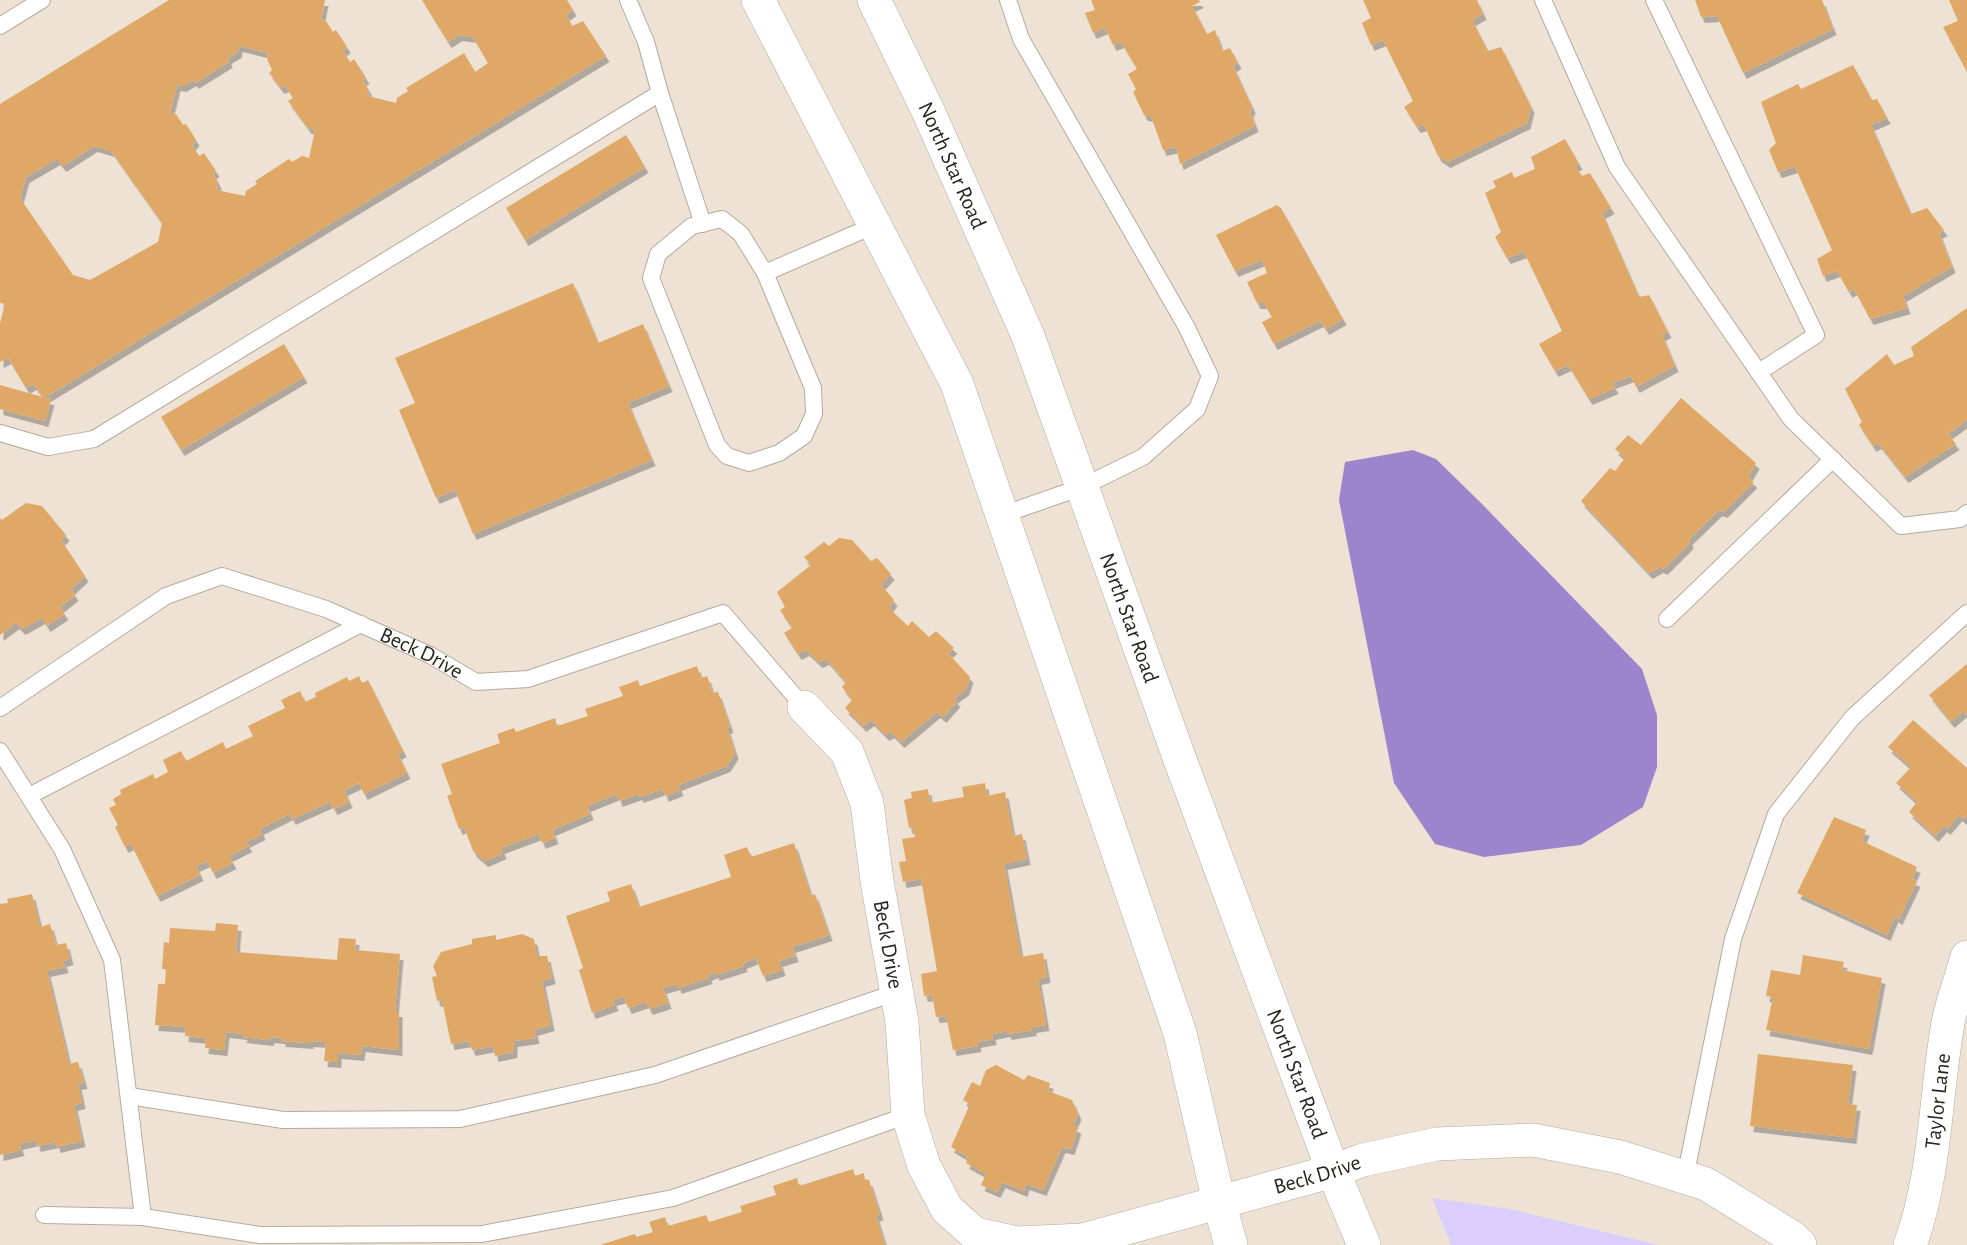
<svg xmlns="http://www.w3.org/2000/svg" width="1967" height="1245" font-family="'Alegreya Sans',sans-serif">
<defs>
<filter id="shadow"><feDropShadow dx="3.5" dy="6" stdDeviation="0" flood-color="#0004"/></filter>
</defs>
<rect width="100%" height="100%" fill="#eee2d5"/>
<polygon fill="#dccefc" points="1432,1198 1510,1209 1659,1245 1451,1245"/>
<polygon fill="#9c85cc" points="1413,450 1436,459 1482,504 1642,669 1657,715 1657,767 1643,807 1581,845 1484,857 1435,844 1394,783 1339,500 1345,462"/>
<g fill="#dfa866" fill-rule="evenodd" filter="url(#shadow)">
<path d="M 169,0 L 325,0 L 321,20 L 326,21 L 333,32 L 336,30 L 347,47 L 343,51 L 350,62 L 354,59 L 366,78 L 363,80 L 369,91 L 368,96 L 396,103 L 397,98 L 408,91 L 406,88 L 464,53 L 475,72 L 488,63 L 473,37 L 459,35 L 448,42 L 422,0 L 567,0 L 573,10 L 566,15 L 572,26 L 583,21 L 606,56 L 44,398 L 51,399 L 45,421 L 0,409 L 0,385 L 43,397 L 33,384 L 26,388 L 8,358 L 0,362 L 0,323 L 5,304 L 0,303 L 0,104 ZM 239,46 L 268,53 L 267,59 L 272,70 L 269,73 L 281,88 L 286,86 L 293,98 L 288,101 L 308,128 L 315,130 L 309,158 L 302,156 L 292,162 L 289,159 L 255,181 L 257,184 L 246,191 L 245,196 L 217,190 L 218,183 L 213,173 L 216,171 L 204,153 L 199,156 L 192,145 L 196,140 L 186,124 L 183,125 L 176,114 L 170,113 L 177,85 L 183,86 L 193,80 L 195,83 L 229,62 L 228,58 L 238,52 ZM 94,146 L 111,151 L 162,223 L 158,242 L 90,280 L 73,275 L 20,198 L 26,177 L 57,159 L 63,166 Z"/>
<polygon points="1091,0 1199,0 1200,2 1192,6 1207,34 1215,30 1222,51 1230,48 1238,63 1233,66 1252,107 1250,112 1255,126 1180,164 1176,147 1163,150 1151,116 1144,115 1133,92 1136,89 1128,74 1137,69 1121,42 1113,45 1105,28 1093,33 1085,13 1095,10"/>
<polygon points="1363,0 1477,0 1483,14 1472,20 1488,51 1501,47 1531,107 1527,123 1447,162 1438,156 1424,125 1417,127 1404,107 1413,101 1383,40 1371,45 1362,23 1371,18"/>
<polygon points="1695,0 1822,0 1833,29 1743,73 1717,16 1701,17"/>
<polygon points="1949,0 1967,0 1967,72 1943,27 1958,21"/>
<polygon points="1853,65 1872,100 1877,99 1887,118 1871,125 1911,214 1927,208 1944,230 1939,233 1952,267 1903,296 1907,308 1870,319 1854,289 1849,292 1837,271 1823,276 1817,259 1832,250 1795,167 1778,172 1769,150 1776,143 1761,102 1798,84 1801,89"/>
<polygon points="626,135 645,167 525,240 506,208"/>
<polygon points="1565,139 1579,164 1575,166 1582,176 1590,173 1611,208 1602,213 1639,297 1649,295 1668,332 1662,335 1675,366 1636,387 1631,376 1612,383 1615,388 1589,399 1568,365 1555,371 1539,344 1562,331 1524,252 1507,258 1495,237 1501,232 1485,193 1496,187 1493,181 1512,172 1514,178 1535,169 1531,157"/>
<polygon points="1277,205 1281,208 1343,319 1326,329 1320,321 1274,344 1262,322 1272,317 1264,303 1257,303 1247,282 1267,273 1262,260 1235,271 1216,235"/>
<polygon points="573,283 598,343 643,324 669,386 628,403 652,460 473,534 455,490 436,498 399,410 415,403 395,358"/>
<polygon points="1967,308 1967,420 1948,434 1956,444 1905,477 1878,443 1873,446 1859,425 1862,422 1845,389 1887,354 1894,365 1914,356 1911,347"/>
<polygon points="284,344 304,377 181,450 161,417"/>
<polygon points="1681,398 1756,463 1748,477 1754,482 1724,512 1719,510 1689,539 1690,543 1664,569 1660,567 1649,573 1581,501 1610,468 1615,471 1625,458 1615,449 1628,435 1641,445"/>
<polygon points="26,503 42,506 66,535 61,540 85,576 71,589 75,595 60,607 65,614 47,626 42,618 22,629 16,623 0,635 0,518 2,520"/>
<polygon points="839,538 852,540 871,561 877,558 891,574 881,585 894,600 889,608 908,626 912,621 929,637 936,631 954,648 948,653 970,677 966,689 954,698 957,701 943,717 937,712 901,742 891,732 886,735 871,720 863,726 845,708 852,700 842,687 846,682 826,659 819,662 806,650 798,654 784,633 792,628 780,610 785,607 777,592 811,565 804,557 824,542 829,546"/>
<polygon points="1967,664 1967,715 1964,711 1951,722 1929,695"/>
<polygon points="697,666 701,678 707,676 713,693 718,692 730,727 727,728 735,753 727,766 678,785 680,790 665,796 663,789 640,797 639,794 619,801 617,794 587,806 590,814 552,830 555,838 542,843 539,834 501,848 503,853 485,861 473,851 464,827 459,829 447,796 452,794 441,764 500,743 497,734 514,728 516,732 555,718 557,726 588,716 585,709 623,696 619,687 638,680 640,686"/>
<polygon points="359,676 362,683 368,680 403,751 398,754 407,773 364,794 359,783 344,790 349,802 334,809 330,802 292,819 290,814 260,829 262,834 246,842 249,846 229,856 233,863 213,873 207,861 196,866 200,875 157,896 131,844 125,847 115,827 118,825 109,808 116,805 113,799 121,794 120,790 153,774 155,779 168,772 163,760 181,751 186,761 223,742 226,749 253,736 248,726 285,708 281,700 300,691 305,702 316,697 315,693 347,677 349,681"/>
<polygon points="1913,720 1967,768 1967,815 1963,819 1959,815 1947,829 1944,826 1935,836 1909,812 1917,802 1896,783 1911,767 1888,747"/>
<polygon points="985,783 987,796 1005,792 1013,836 1022,834 1027,859 1004,864 1021,957 1043,953 1047,977 1038,979 1046,1025 1033,1027 1033,1030 1008,1034 1007,1031 992,1034 993,1039 977,1042 978,1046 953,1050 946,1016 936,1017 932,995 924,996 921,974 937,971 921,879 903,882 899,862 906,861 902,839 915,837 913,828 909,828 904,800 912,798 911,792 928,789 930,803 964,797 962,787"/>
<polygon points="1834,817 1866,830 1862,841 1917,867 1912,879 1917,881 1899,919 1895,916 1887,935 1797,893"/>
<polygon points="794,843 811,896 815,894 829,935 792,947 795,956 779,961 782,970 763,976 756,958 743,963 744,966 716,975 715,972 708,975 709,978 678,988 677,984 663,988 668,1003 649,1009 646,1002 628,1008 624,997 613,1000 615,1005 592,1013 579,970 583,968 566,916 610,901 607,892 631,884 639,907 731,877 724,855 747,847 751,857"/>
<polygon points="32,894 40,927 50,924 56,945 66,943 70,959 63,961 65,967 47,971 69,1064 78,1062 84,1083 78,1084 82,1103 74,1105 82,1141 57,1147 56,1142 37,1146 36,1140 19,1144 21,1150 0,1155 0,904 8,903 7,899"/>
<polygon points="216,923 238,925 236,952 337,960 339,938 356,939 355,950 400,954 395,1011 399,1011 399,1050 362,1046 361,1055 338,1053 338,1062 324,1061 326,1042 310,1041 310,1043 282,1041 282,1038 271,1037 270,1040 243,1037 244,1034 226,1032 224,1050 205,1048 206,1038 185,1036 186,1027 155,1025 158,984 165,984 166,969 162,969 164,942 169,943 170,928 215,931"/>
<polygon points="522,934 534,939 537,956 547,956 552,978 542,981 551,1025 534,1030 536,1038 514,1041 514,1052 495,1056 493,1046 472,1050 469,1041 451,1044 442,1000 437,1001 432,977 437,976 433,966 441,952 472,944 472,939 496,935 496,940"/>
<polygon points="1803,955 1844,962 1842,970 1882,978 1869,1049 1766,1030 1773,997 1766,996 1771,970 1800,975"/>
<polygon points="1758,1054 1853,1065 1848,1104 1857,1105 1853,1138 1750,1126"/>
<polygon points="996,1065 1024,1080 1028,1075 1050,1083 1048,1091 1072,1100 1078,1114 1073,1125 1078,1128 1071,1149 1062,1147 1043,1190 1026,1184 1024,1191 1002,1182 997,1192 981,1185 986,1174 966,1163 968,1157 951,1147 970,1104 963,1100 972,1082 980,1086 986,1070"/>
<polygon points="853,1169 855,1176 864,1173 865,1180 869,1180 880,1214 876,1216 885,1245 600,1245 635,1234 636,1237 653,1232 649,1222 665,1217 668,1226 706,1215 709,1222 742,1212 740,1206 776,1195 773,1186 797,1178 799,1186"/>
</g>
<g fill="none" stroke-linecap="round" stroke-linejoin="round">
<defs>
<g id="lane">
<polyline points="1543,0 1617,167 1791,419 1901,526 1960,519 1967,513"/>
<polyline points="1654,0 1816,335 1759,372"/>
<polyline points="0,26 42,0"/>
<polyline points="660,93 703,224"/>
<polygon points="722,219 741,234 765,273 813,388 814,414 804,436 779,453 749,463 727,456 717,445 651,278 658,254 692,226"/>
<polyline points="765,273 875,225"/>
<polyline points="0,433 48,447 94,439 660,93 646,42 628,0"/>
<polyline points="1002,515 1082,487 1143,457 1197,409 1210,376 1186,326 1021,39 1008,0"/>
<polyline points="1667,619 1833,459"/>
<path id="s1" d="M 0,708 L 166,596 L 222,576 L 326,609 L 430,655 L 476,682 L 528,679 L 723,613 L 804,707"/>
<polyline points="0,751 62,849 112,960 143,1217"/>
<polyline points="29,796 361,624"/>
<polyline points="129,1096 283,1120 460,1119 655,1075 897,992"/>
<polyline points="1685,1178 1733,939 1776,814 1852,718 1967,613"/>
<polyline points="44,1215 143,1217 260,1235 482,1234 673,1198 908,1115"/>
</g>
<g id="street">
<path id="s2" d="M 804,707 L 847,752 L 867,803 L 877,881 L 902,1022 L 908,1115 L 924,1166 L 947,1209 L 975,1234 L 1017,1243 L 1083,1240 L 1333,1171 L 1363,1160 L 1437,1144 L 1533,1140 L 1620,1157 L 1706,1184 L 1792,1237 L 1800,1245"/>
<path id="s3" d="M 1910,1245 C 1936,1174 1935,1097 1948,1023 C 1952,1001 1961,979 1967,957"/>
</g>
<g id="secondary">
<polyline points="758,0 957,384 1180,1033 1219,1202 1231,1245"/>
<path id="s4" d="M 874,0 L 929,113 L 1028,336 L 1179,757 L 1333,1171 L 1364,1245"/>
</g>
</defs>
<use href="#lane" stroke="#b5aa9e" stroke-width="18"/>
<use href="#street" stroke="#b5aa9e" stroke-width="34"/>
<use href="#secondary" stroke="#b5aa9e" stroke-width="34"/>
<use href="#lane" stroke="#fff" stroke-width="16"/>
<use href="#street" stroke="#fff" stroke-width="33"/>
<use href="#secondary" stroke="#fff" stroke-width="33"/>
</g>
<g text-anchor="middle" dominant-baseline="central" stroke-width="6" stroke-linejoin="round" paint-order="stroke">
<g font-size="22" fill="#28241f" stroke="#fbefe2">
<text stroke="none"><textPath href="#s4" startOffset="183">North Star Road</textPath></text>
<text stroke="none"><textPath href="#s4" startOffset="669">North Star Road</textPath></text>
<text stroke="none"><textPath href="#s1" startOffset="474">Beck Drive</textPath></text>
<text stroke="none"><textPath href="#s2" startOffset="260">Beck Drive</textPath></text>
<text stroke="none"><textPath href="#s4" startOffset="1155">North Star Road</textPath></text>
<text stroke="none"><textPath href="#s3" startOffset="147">Taylor Lane</textPath></text>
<text stroke="none"><textPath href="#s2" startOffset="924">Beck Drive</textPath></text>
</g>
</g>
</svg>
